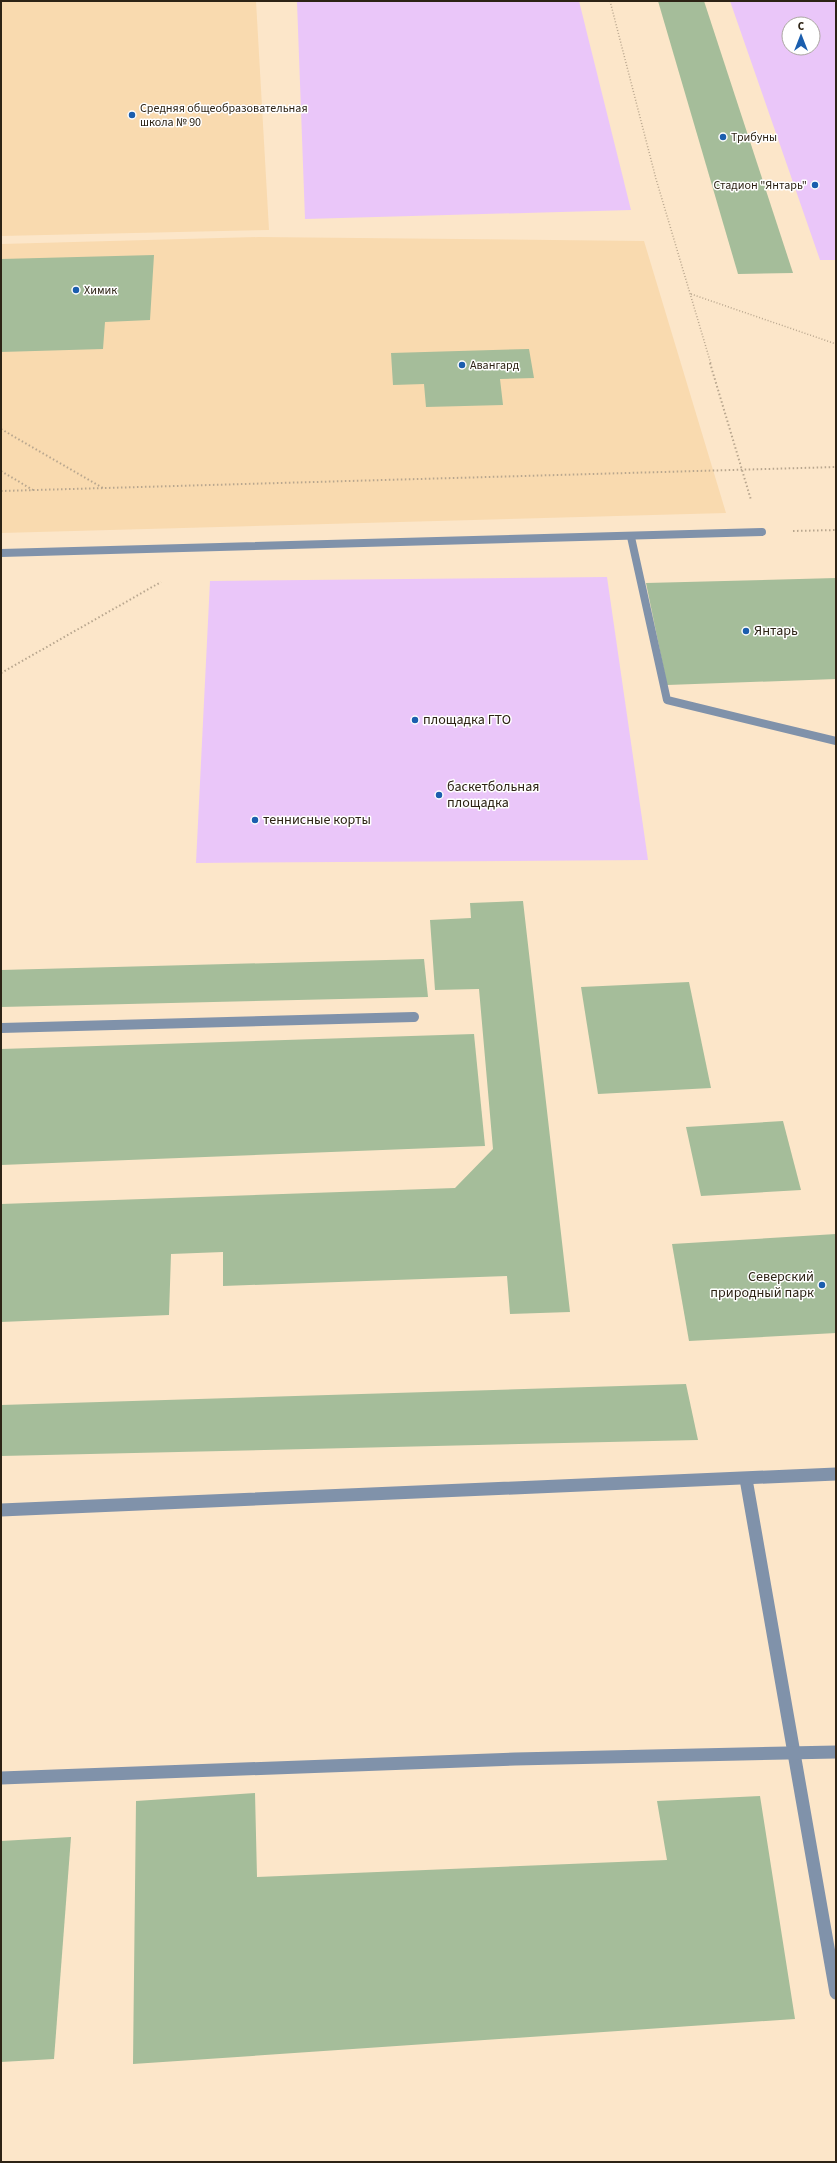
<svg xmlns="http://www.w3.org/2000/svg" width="837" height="2163" font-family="'Source Sans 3',sans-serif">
<rect width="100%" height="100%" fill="#fce6c9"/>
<g fill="#f9daaf">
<polygon points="1,1 256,1 269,230 1,236"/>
<polygon points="259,237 644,241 726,513 1,533 1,244"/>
</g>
<g fill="#eac6f9" fill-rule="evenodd">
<polygon points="351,1 579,1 631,210 305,219 297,2"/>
<path d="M 730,1 L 836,1 L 836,260 L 820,260 ZM 789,24 L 813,24 L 813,48 L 789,48 Z"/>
<polygon points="607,577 648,860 196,863 210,581"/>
</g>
<g fill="#a5bd9a">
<polygon points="658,1 704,1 793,273 738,274"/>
<polygon points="154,255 150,320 105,322 103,349 1,352 1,259"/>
<polygon points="529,349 534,378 500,379 503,405 426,407 424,384 393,385 391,353"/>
<polygon points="836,578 836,679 667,685 646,583"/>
<polygon points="523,901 570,1312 510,1314 507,1276 223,1286 223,1252 171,1254 169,1315 1,1322 1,1204 455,1188 493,1149 479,989 435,990 430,920 471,918 470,903"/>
<polygon points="424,959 428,997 1,1007 1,970"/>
<polygon points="689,982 711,1088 598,1094 581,987"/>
<polygon points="474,1034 485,1146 1,1165 1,1049"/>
<polygon points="783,1121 801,1190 701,1196 686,1127"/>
<polygon points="836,1234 836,1333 689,1341 672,1244"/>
<polygon points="686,1384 698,1440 1,1456 1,1405"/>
<polygon points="255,1793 257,1877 667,1860 657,1801 760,1796 795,2019 133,2064 136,1801"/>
<polygon points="71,1837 54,2059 1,2062 1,1841"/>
</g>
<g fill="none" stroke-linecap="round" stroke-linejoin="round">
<g stroke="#b8a68e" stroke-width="1.5" stroke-dasharray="1 2" stroke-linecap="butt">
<polyline points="610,1 656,179 711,364"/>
<polyline points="691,294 836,344"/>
</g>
<g stroke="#b8a68e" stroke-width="2" stroke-dasharray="1.5 2.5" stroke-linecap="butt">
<polyline points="710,363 751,500"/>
<polyline points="1,429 103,488"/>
<polyline points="1,471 33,490"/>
<polyline points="1,491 836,467"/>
<polyline points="793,531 836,530"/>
<polyline points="1,673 161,582"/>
</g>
<polyline stroke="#8092aa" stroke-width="8" points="631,537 667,700 836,741"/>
<polyline stroke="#8092aa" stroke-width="10" points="1,1028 414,1017"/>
<g stroke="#8092aa" stroke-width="13">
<polyline points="746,1479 836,1993"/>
<polyline points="1,1510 836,1474"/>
<polyline points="1,1778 515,1759 836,1752"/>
</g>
<polyline stroke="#8092aa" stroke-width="8" points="1,553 762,532"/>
</g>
<g fill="#1b5eae" stroke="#fff" stroke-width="1.5">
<circle cx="132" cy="115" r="4"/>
<circle cx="723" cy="137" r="4"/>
<circle cx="815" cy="185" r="4"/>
<circle cx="76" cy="290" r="4"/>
<circle cx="462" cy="365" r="4"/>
<circle cx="746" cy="631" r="4"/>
<circle cx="415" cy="720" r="4"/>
<circle cx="439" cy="795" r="4"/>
<circle cx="255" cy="820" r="4"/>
<circle cx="822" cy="1285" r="4"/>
</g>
<g text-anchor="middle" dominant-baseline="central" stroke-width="3" stroke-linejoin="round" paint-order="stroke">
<g font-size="12" fill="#2d2315" stroke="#fff" text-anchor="start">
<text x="140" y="108">Средняя общеобразовательная<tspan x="140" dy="14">школа № 90</tspan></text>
<text x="731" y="137">Трибуны</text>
<text x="807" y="185" text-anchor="end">Стадион "Янтарь"</text>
<text x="84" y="290">Химик</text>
<text x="470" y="365">Авангард</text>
</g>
<g font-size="14" fill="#2d2315" stroke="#fff" text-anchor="start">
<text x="754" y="631">Янтарь</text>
<text x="423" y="720">площадка ГТО</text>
<text x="447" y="787">баскетбольная<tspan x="447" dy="16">площадка</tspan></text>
<text x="263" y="820">теннисные корты</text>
<text x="814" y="1277" text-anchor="end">Северский<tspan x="814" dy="16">природный парк</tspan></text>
</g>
</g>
<rect width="837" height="2163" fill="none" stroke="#2d2315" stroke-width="4"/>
<g transform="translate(801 36)"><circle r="19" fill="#ffffff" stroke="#aba7a1"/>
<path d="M0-3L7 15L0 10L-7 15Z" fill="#1b5eae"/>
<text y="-6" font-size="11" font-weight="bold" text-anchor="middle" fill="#2d2315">С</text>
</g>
</svg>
